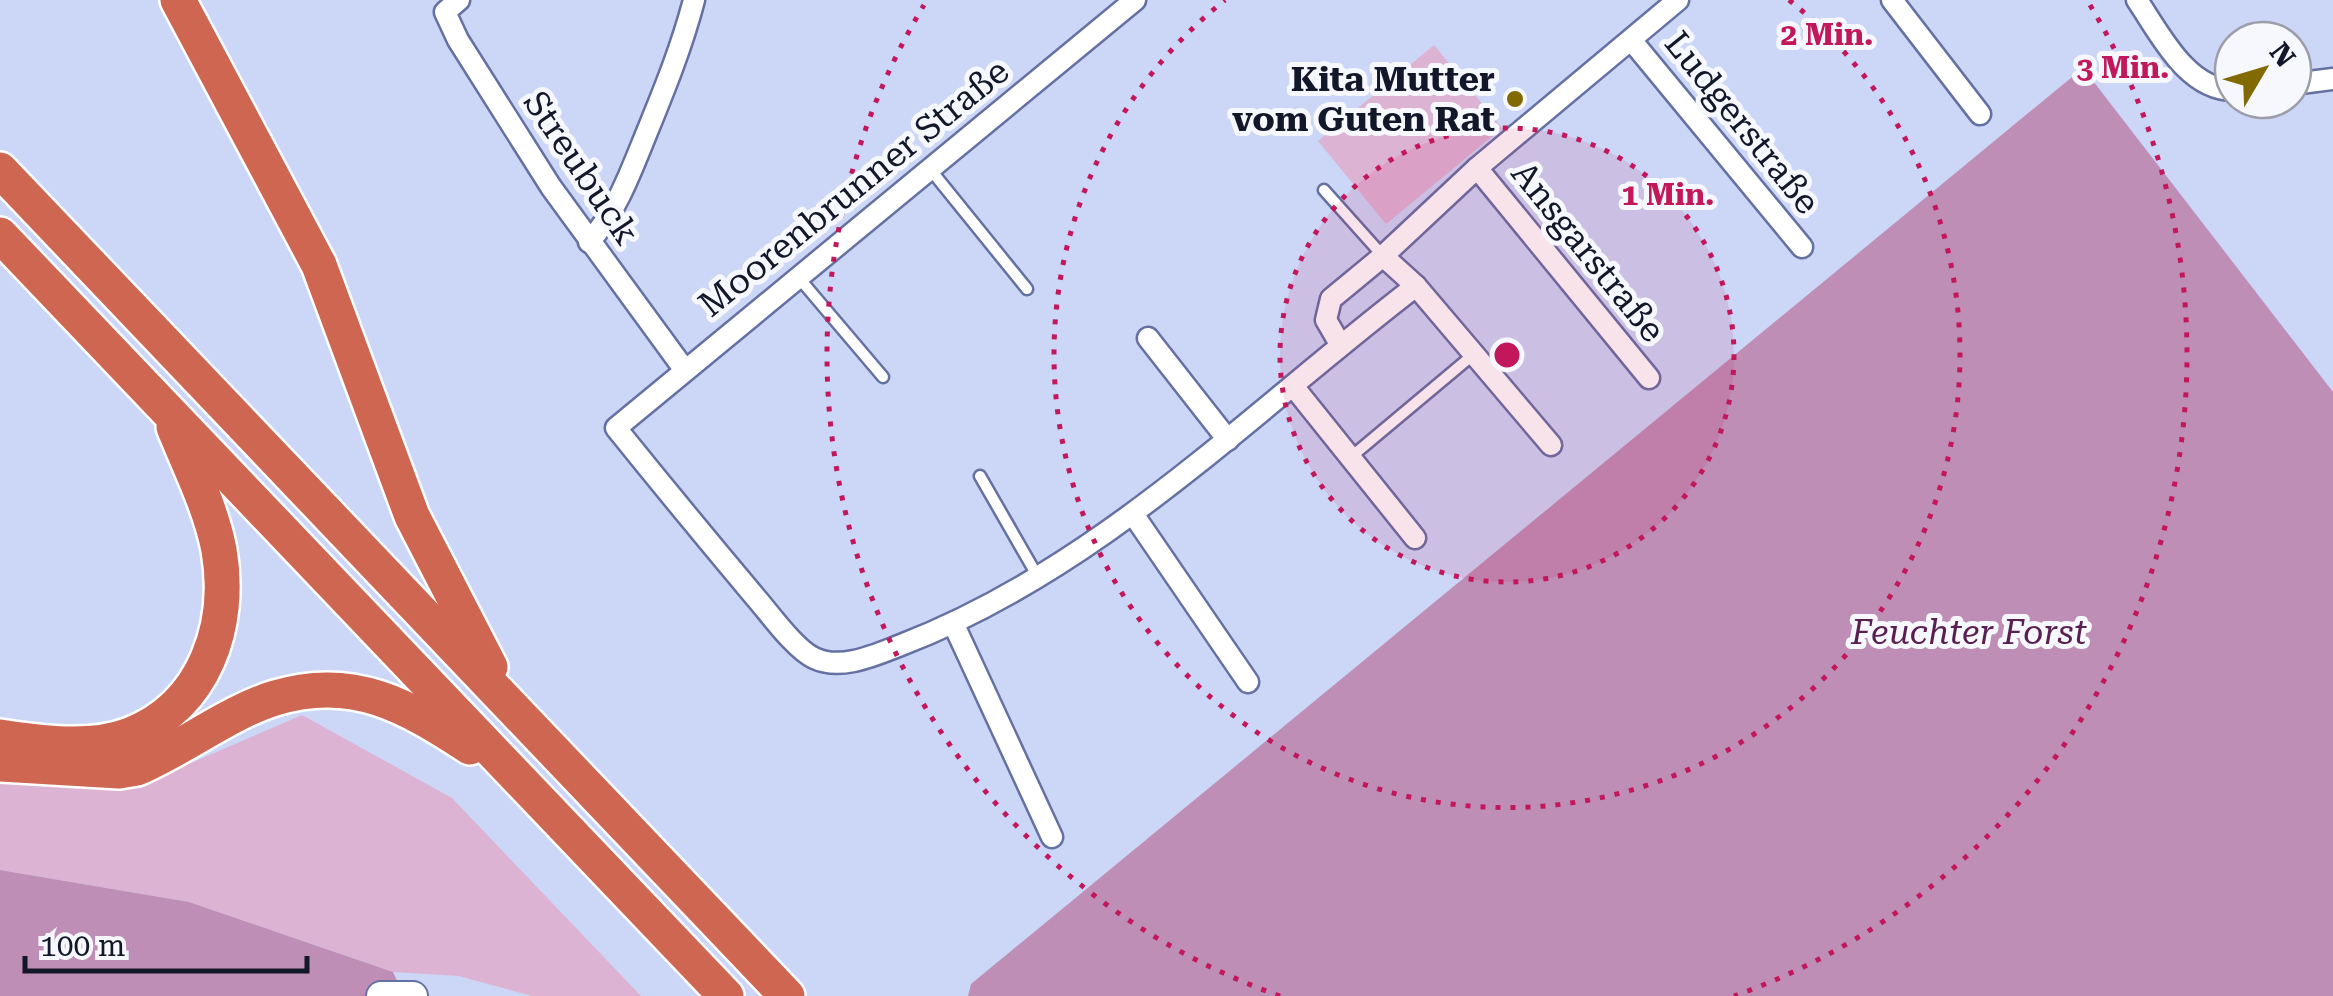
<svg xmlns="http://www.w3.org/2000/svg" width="2333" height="996" font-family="'Roboto Serif',serif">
<rect width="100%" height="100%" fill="#ccd6f7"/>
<g fill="#ddb3d4">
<polygon points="1434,45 1502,128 1386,224 1318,141"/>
<polygon points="302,715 452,798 641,996 532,996 459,976 393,972 189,902 0,870 0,769 140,785"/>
</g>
<g fill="#bf8eb6">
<polygon points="2083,68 2333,392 2333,996 968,996 971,984"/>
<polygon points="0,870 189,902 393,972 404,996 0,996"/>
</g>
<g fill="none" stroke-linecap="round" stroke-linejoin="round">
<defs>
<g id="lane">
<polyline points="930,169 1027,289"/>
<polyline points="1324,190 1383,256"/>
<polyline points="799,278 883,377"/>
<polyline points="1351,457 1474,354"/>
<polyline points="980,476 1038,577"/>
</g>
<g id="street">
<polyline points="459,0 445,12 458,40 551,187 684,369"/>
<path d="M 1135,0 L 616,428 C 662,485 709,542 756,598 C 770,614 795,649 814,658 C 841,671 875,655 901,645 C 1099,569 1250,413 1416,286 L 1383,256 L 1477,168 L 1678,0"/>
<polyline points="1892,0 1980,114"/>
<path d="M 2137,0 C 2160,34 2187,90 2233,90"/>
<polyline points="1632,41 1802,247"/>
<polyline points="2293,84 2333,79"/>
<polyline points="1477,168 1649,378"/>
<path d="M 589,242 C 617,211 631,171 647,132 C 665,88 682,46 694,0"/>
<polyline points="1416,286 1551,445"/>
<polyline points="1148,338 1228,440"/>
<polyline points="1340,344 1326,320 1331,299 1383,256"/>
<polyline points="1293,386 1415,538"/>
<polyline points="1133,514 1248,682"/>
<polyline points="954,625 1052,837"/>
</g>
<polyline id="secondary" points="381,996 413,996"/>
<g id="highway">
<polyline points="178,0 319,265 412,516 490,667"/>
<polyline points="0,170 787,996"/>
<polyline points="0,235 726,996"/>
<path d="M 0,737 C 40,743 91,750 130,735 C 205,706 232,625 219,550 C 211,508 190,467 174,427"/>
<path d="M 0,764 L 119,771 L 137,768 C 182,749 229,712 275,698 C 353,674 407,706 470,747"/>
</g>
</defs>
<use href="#lane" stroke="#6571a2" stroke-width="15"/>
<use href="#street" stroke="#6571a2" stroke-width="25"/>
<use href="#secondary" stroke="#6571a2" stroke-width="32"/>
<use href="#highway" stroke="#fff" stroke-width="40"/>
<use href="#lane" stroke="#fff" stroke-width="10"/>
<use href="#street" stroke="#fff" stroke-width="20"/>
<use href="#secondary" stroke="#fff" stroke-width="28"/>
<use href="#highway" stroke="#ce6651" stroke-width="35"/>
</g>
<circle cx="1507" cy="355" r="227" fill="#c2185b" fill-opacity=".12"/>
<g fill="none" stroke="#c2185b" stroke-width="5" stroke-dasharray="5 10">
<circle cx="1507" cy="355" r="227"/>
<path d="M1789 0A453 453 0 1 1 1225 0"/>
<path d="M1280 996A680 680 0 0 1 924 5M2090 5A680 680 0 0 1 1734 996"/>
</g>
<circle fill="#826a03" stroke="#f6f8fd" stroke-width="4" cx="1515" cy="99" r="10"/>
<g text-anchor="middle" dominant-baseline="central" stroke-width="10" stroke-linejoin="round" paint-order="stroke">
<g font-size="35" font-weight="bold" fill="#13172a" stroke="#f6f8fd" text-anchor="end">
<text x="1495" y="79">Kita Mutter<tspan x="1495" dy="40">vom Guten Rat</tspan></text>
</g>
<g font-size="35" fill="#13172a" stroke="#f6f8fd">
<text transform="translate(1742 123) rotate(51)">Ludgerstraße</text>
<text transform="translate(581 168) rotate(56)">Streubuck</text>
<text transform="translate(854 188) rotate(-39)">Moorenbrunner Straße</text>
<text transform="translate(1588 252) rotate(51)">Ansgarstraße</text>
</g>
<g font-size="35" font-style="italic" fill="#5a1f52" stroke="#f6f8fd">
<text x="1969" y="632">Feuchter Forst</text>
</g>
</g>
<circle cx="1507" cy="355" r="15" fill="#c2185b" stroke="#f6f8fd" stroke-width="5"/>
<g font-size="30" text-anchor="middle" font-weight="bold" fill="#c2185b" stroke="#f6f8fd" stroke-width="10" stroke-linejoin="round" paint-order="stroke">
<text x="1827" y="45">2 Min.</text>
<text x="2123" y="78">3 Min.</text>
<text x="1668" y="205">1 Min.</text>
</g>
<g transform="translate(2263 70) rotate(52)"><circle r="48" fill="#f6f8fd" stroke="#9b9ea9" stroke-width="2.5"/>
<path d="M0-8L18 38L0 25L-18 38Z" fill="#826a03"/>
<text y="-15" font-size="28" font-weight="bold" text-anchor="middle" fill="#13172a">N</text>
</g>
<path d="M25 956v15h282v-15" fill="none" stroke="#13172a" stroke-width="5"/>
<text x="40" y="956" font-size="30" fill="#13172a" stroke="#f6f8fd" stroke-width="8" paint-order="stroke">100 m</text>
</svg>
